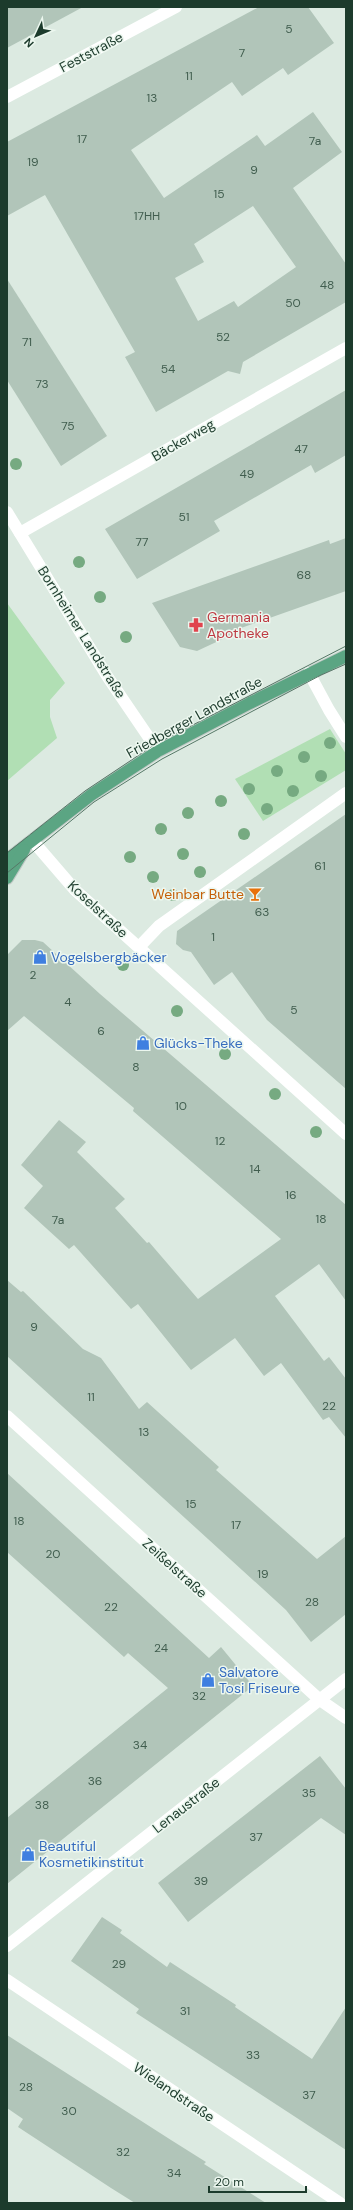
<svg xmlns="http://www.w3.org/2000/svg" width="353" height="2210" font-family="'DM Sans',sans-serif">
<rect width="100%" height="100%" fill="#dceae1"/>
<g fill="#b1dfb4">
<polygon points="7,603 65,683 50,700 50,717 57,738 7,781"/>
<polygon points="330,729 346,754 346,770 263,821 235,779"/>
</g>
<g fill="#b1c5b9" fill-rule="evenodd">
<polygon points="7,7 83,7 7,48"/>
<path d="M 259,7 L 308,7 L 334,43 L 288,75 L 283,68 L 242,96 L 232,82 L 131,150 L 164,198 L 257,135 L 265,146 L 313,112 L 342,152 L 293,188 L 346,264 L 346,302 L 243,362 L 240,374 L 228,371 L 156,412 L 125,357 L 135,352 L 45,195 L 7,216 L 7,142 ZM 253,206 L 296,267 L 238,307 L 234,301 L 198,321 L 175,278 L 204,262 L 194,244 Z"/>
<polygon points="7,279 107,436 61,466 7,380"/>
<polygon points="346,390 346,455 315,473 311,465 214,521 220,531 137,579 105,529"/>
<polygon points="346,538 346,591 241,628 242,630 197,651 180,647 152,603 329,540 330,544"/>
<polygon points="346,814 346,1089 267,1020 232,972 214,985 191,952 183,950 176,944 177,931"/>
<polygon points="22,940 35,940 43,942 100,994 346,1205 346,1301 319,1264 275,1296 324,1361 329,1357 346,1379 346,1438 329,1417 323,1420 281,1363 264,1376 235,1338 191,1370 138,1304 131,1309 74,1245 69,1249 24,1208 43,1186 21,1165 59,1120 86,1142 77,1152 125,1199 115,1208 147,1243 149,1242 198,1299 281,1239 133,1111 134,1108 24,1016 7,1031 7,955"/>
<polygon points="7,1280 21,1292 23,1291 83,1349 101,1358 139,1409 147,1402 219,1467 216,1470 317,1559 346,1536 346,1614 311,1642 286,1610 7,1356"/>
<polygon points="7,1473 209,1658 221,1647 253,1686 7,1884 7,1818 168,1688 128,1653 124,1657 7,1552"/>
<polygon points="320,1756 346,1789 346,1835 321,1818 188,1922 158,1883"/>
<polygon points="102,1917 122,1930 120,1933 167,1967 170,1962 236,2005 235,2007 312,2059 346,2007 346,2150 136,2013 139,2009 71,1961"/>
<polygon points="7,2035 171,2140 206,2162 204,2164 266,2203 135,2203 111,2188 18,2127 23,2119 7,2108"/>
</g>
<g fill="none" stroke-linecap="round" stroke-linejoin="round">
<defs>
<g id="major">
<polyline points="7,860 91,795 158,751 250,703 346,656"/>
<polyline points="7,878 24,850"/>
</g>
</defs>
<use href="#major" stroke="#bfc8c4" stroke-width="14"/>
<g stroke="#fff" stroke-width="12">
<polyline points="7,97 176,7"/>
<polyline points="7,512 107,676 158,751"/>
<polyline points="20,533 346,348"/>
<polyline points="309,673 329,710 346,737"/>
<polyline points="32,840 75,890 346,1134"/>
<polyline points="139,947 159,926 346,793"/>
<polyline points="7,1416 320,1700 346,1718"/>
<polyline points="7,1946 346,1679"/>
<polyline points="7,1980 340,2203"/>
</g>
<use href="#major" stroke="#5ba583" stroke-width="12"/>
<g stroke="#567767" stroke-width="1">
<polyline points="7,853 85,791 154,745 346,646"/>
<polyline points="7,873 94,802 162,759 321,675 346,664"/>
</g>
</g>
<g fill="#76aa81">
<circle cx="16" cy="464" r="6"/>
<circle cx="79" cy="562" r="6"/>
<circle cx="100" cy="597" r="6"/>
<circle cx="126" cy="637" r="6"/>
<circle cx="330" cy="743" r="6"/>
<circle cx="304" cy="757" r="6"/>
<circle cx="277" cy="771" r="6"/>
<circle cx="321" cy="776" r="6"/>
<circle cx="249" cy="789" r="6"/>
<circle cx="293" cy="791" r="6"/>
<circle cx="221" cy="801" r="6"/>
<circle cx="267" cy="809" r="6"/>
<circle cx="188" cy="813" r="6"/>
<circle cx="161" cy="829" r="6"/>
<circle cx="244" cy="834" r="6"/>
<circle cx="183" cy="854" r="6"/>
<circle cx="130" cy="857" r="6"/>
<circle cx="200" cy="872" r="6"/>
<circle cx="153" cy="877" r="6"/>
<circle cx="173" cy="895" r="6"/>
<circle cx="123" cy="965" r="6"/>
<circle cx="177" cy="1011" r="6"/>
<circle cx="225" cy="1054" r="6"/>
<circle cx="275" cy="1094" r="6"/>
<circle cx="316" cy="1132" r="6"/>
</g>
<defs>
<symbol id="pharmacy-bare" viewBox="-9 -9 18 18"><path d="M-2-6h4v4h4v4h-4v4h-4v-4h-4v-4h4Z" fill="#e0444e" stroke="#ecf7ef" stroke-width="2.5" paint-order="stroke"/></symbol>
<symbol id="bar-bare" viewBox="-9 -9 18 18"><path d="M-6-5H6L.8 .8V4.5H3.5V6h-7V4.5H-.8V.8Z" fill="#e8710a" stroke="#ecf7ef" stroke-width="2.5" paint-order="stroke"/></symbol>
<symbol id="shop-bare" viewBox="-9 -9 18 18"><path d="M-5-2.5h2.3a2.7 3.5 0 0 1 5.4 0H5L5.5 6h-11ZM-1.5-2.5h3a1.5 2.3 0 0 0-3 0Z" fill="#3f7fe0" stroke="#ecf7ef" stroke-width="2.5" paint-order="stroke"/></symbol>
</defs>
<g fill-rule="evenodd">
<use href="#pharmacy-bare" x="186" y="615" width="20" height="20"/>
<use href="#bar-bare" x="245" y="884" width="20" height="20"/>
<use href="#shop-bare" x="30" y="947" width="20" height="20"/>
<use href="#shop-bare" x="133" y="1033" width="20" height="20"/>
<use href="#shop-bare" x="198" y="1670" width="20" height="20"/>
<use href="#shop-bare" x="18" y="1844" width="20" height="20"/>
</g>
<g text-anchor="middle" dominant-baseline="central" stroke-width="3" stroke-linejoin="round" paint-order="stroke">
<g font-size="12" fill="#415e4f">
<text x="289" y="29">5</text>
<text x="242" y="53">7</text>
<text x="189" y="76">11</text>
<text x="152" y="98">13</text>
<text x="82" y="139">17</text>
<text x="315" y="141">7a</text>
<text x="33" y="162">19</text>
<text x="254" y="170">9</text>
<text x="219" y="194">15</text>
<text x="147" y="216">17HH</text>
<text x="327" y="285">48</text>
<text x="293" y="303">50</text>
<text x="223" y="337">52</text>
<text x="27" y="342">71</text>
<text x="168" y="369">54</text>
<text x="42" y="384">73</text>
<text x="68" y="426">75</text>
<text x="301" y="449">47</text>
<text x="247" y="474">49</text>
<text x="184" y="517">51</text>
<text x="142" y="542">77</text>
<text x="304" y="575">68</text>
<text x="320" y="866">61</text>
<text x="262" y="912">63</text>
<text x="213" y="937">1</text>
<text x="33" y="975">2</text>
<text x="68" y="1002">4</text>
<text x="294" y="1010">5</text>
<text x="101" y="1031">6</text>
<text x="136" y="1067">8</text>
<text x="181" y="1106">10</text>
<text x="220" y="1141">12</text>
<text x="255" y="1169">14</text>
<text x="291" y="1195">16</text>
<text x="321" y="1219">18</text>
<text x="58" y="1220">7a</text>
<text x="34" y="1327">9</text>
<text x="91" y="1397">11</text>
<text x="329" y="1406">22</text>
<text x="144" y="1432">13</text>
<text x="191" y="1504">15</text>
<text x="19" y="1521">18</text>
<text x="236" y="1525">17</text>
<text x="53" y="1554">20</text>
<text x="263" y="1574">19</text>
<text x="312" y="1602">28</text>
<text x="111" y="1607">22</text>
<text x="161" y="1648">24</text>
<text x="199" y="1696">32</text>
<text x="140" y="1745">34</text>
<text x="95" y="1781">36</text>
<text x="309" y="1793">35</text>
<text x="42" y="1805">38</text>
<text x="256" y="1837">37</text>
<text x="201" y="1881">39</text>
<text x="119" y="1964">29</text>
<text x="185" y="2011">31</text>
<text x="253" y="2055">33</text>
<text x="26" y="2087">28</text>
<text x="309" y="2095">37</text>
<text x="69" y="2111">30</text>
<text x="123" y="2152">32</text>
<text x="174" y="2173">34</text>
</g>
<g font-size="14" fill="#1c3b2c" stroke="#ecf7ef">
<text transform="translate(91 52) rotate(-28)">Feststraße</text>
<text transform="translate(183 440) rotate(-30)">Bäckerweg</text>
<text transform="translate(82 632) rotate(58)">Bornheimer Landstraße</text>
<text transform="translate(194 717) rotate(-29)">Friedberger Landstraße</text>
<text transform="translate(98 909) rotate(43)">Koselstraße</text>
<text transform="translate(175 1568) rotate(42)">Zeißelstraße</text>
<text transform="translate(186 1805) rotate(-38)">Lenaustraße</text>
<text transform="translate(174 2092) rotate(34)">Wielandstraße</text>
</g>
<g font-size="14" fill="#be3a42" stroke="#ecf7ef" text-anchor="start">
<text x="207" y="617">Germania<tspan x="207" dy="16">Apotheke</tspan></text>
</g>
<g font-size="14" fill="#c56008" stroke="#ecf7ef" text-anchor="end">
<text x="244" y="894">Weinbar Butte</text>
</g>
<g font-size="14" fill="#366cbe" stroke="#ecf7ef" text-anchor="start">
<text x="51" y="957">Vogelsbergbäcker</text>
<text x="154" y="1043">Glücks-Theke</text>
<text x="219" y="1672">Salvatore<tspan x="219" dy="16">Tosi Friseure</tspan></text>
<text x="39" y="1846">Beautiful<tspan x="39" dy="16">Kosmetikinstitut</tspan></text>
</g>
</g>
<rect width="353" height="2210" fill="none" stroke="#1c3b2c" stroke-width="16"/>
<g transform="translate(36 36) rotate(226)" stroke="#ecf7ef" stroke-width="3" paint-order="stroke">
<path d="M0-3L7 15L0 10L-7 15Z" fill="#1c3b2c"/>
<text y="-6" font-size="11" font-weight="bold" text-anchor="middle" fill="#1c3b2c">N</text>
</g>
<path d="M209 2186v6h97v-6" fill="none" stroke="#1c3b2c" stroke-width="2"/>
<text x="215" y="2186" font-size="12" fill="#1c3b2c" stroke="#ecf7ef" stroke-width="3" paint-order="stroke">20 m</text>
</svg>
